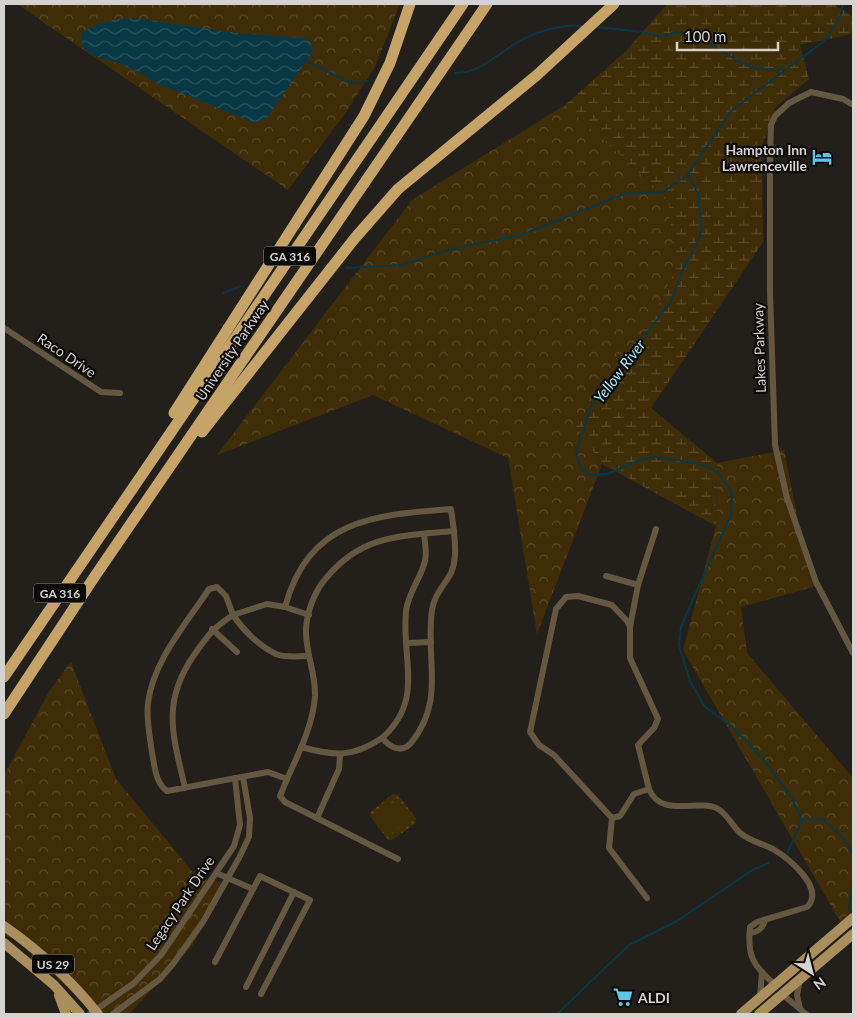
<svg xmlns="http://www.w3.org/2000/svg" width="857" height="1018" font-family="Lato,sans-serif">
<defs>
<pattern id="grass-dots" width="8" height="8" patternUnits="userSpaceOnUse" patternTransform="scale(1.25)"><rect width="8" height="8" fill="#3f2d08"/><path d="M2 2h.1M6 6h.1" fill="none" stroke="#5a4b2b" stroke-width="1.8" stroke-linecap="round"/></pattern>
<pattern id="forest-crowns" width="20" height="18" patternUnits="userSpaceOnUse" patternTransform="scale(1.25)"><rect width="20" height="18" fill="#3f2d08"/><path d="M2 6a3 3 0 1 1 6 0M12 15a3 3 0 1 1 6 0" fill="none" stroke="#5a4b2b"/></pattern>
<pattern id="wetland-marsh" width="20" height="14" patternUnits="userSpaceOnUse" patternTransform="scale(1.25)"><rect width="20" height="14" fill="#3f2d08"/><path d="M1 5h8M5 5V1M11 12h8M15 12V8" fill="none" stroke="#5a4b2b"/></pattern>
<pattern id="water-waves" width="16" height="10" patternUnits="userSpaceOnUse" patternTransform="scale(1.25)"><rect width="16" height="10" fill="#093845"/><path d="M0 5q4-4 8 0t8 0" fill="none" stroke="#2c545f"/></pattern>
</defs>
<rect width="100%" height="100%" fill="#23201c"/>
<polygon fill="url(#grass-dots)" points="393,794 398,795 416,818 415,824 392,840 388,840 370,816 370,812"/>
<g fill="url(#forest-crowns)">
<polygon points="17,4 400,4 375,67 344,115 288,190"/>
<polygon points="565,105 668,199 675,271 636,351 575,425 602,464 537,634 508,458 373,395 217,455 412,200"/>
<polygon points="784,450 805,555 820,585 741,607 747,653 853,778 853,919 841,923 683,650 716,526 717,463"/>
<polygon points="71,662 116,779 196,876 224,883 192,946 129,1014 96,1014 16,940 4,935 4,775 50,690"/>
</g>
<polygon fill="url(#wetland-marsh)" points="667,4 833,4 853,16 853,34 800,45 809,79 776,107 762,146 763,242 651,408 717,463 716,526 602,464 575,425 636,351 675,271 668,199 565,105 626,51"/>
<g fill="#3f2d08">
<polygon points="396,800 410,819 401,826 386,807"/>
<polygon points="384,809 399,828 389,835 375,816"/>
</g>
<path fill="url(#water-waves)" d="M 134,18 L 237,33 L 304,38 L 310,41 L 313,51 L 267,118 L 254,123 L 154,82 C 144,75 134,70 123,65 C 107,58 78,58 81,34 C 96,22 115,19 134,18 Z"/>
<g fill="none" stroke-linecap="round" stroke-linejoin="round">
<g stroke="#093845" stroke-width="2">
<polyline points="595,27 644,32 660,37 676,32 691,33 740,62 755,68 785,70"/>
<polyline points="306,61 353,84 368,81"/>
<path d="M 455,73 C 477,73 492,59 510,47 C 530,33 558,24 583,26"/>
<polyline points="688,174 698,194 702,228 698,241 684,267 671,301 591,407 576,453 581,469 589,475 607,474 641,460 656,457 701,464 716,471 728,486 732,495 731,515 693,599 681,627 679,645 690,681 704,706 731,726 764,760 792,798 802,820"/>
<polyline points="346,268 401,265 455,248 521,235 626,193 663,192 688,174 732,110 823,42 840,17 843,4"/>
<polyline points="223,293 241,286"/>
<path d="M 802,820 L 822,819 C 836,830 846,839 853,855"/>
<polyline points="786,856 802,820"/>
<polyline points="853,881 849,908 853,915"/>
<polyline points="557,1014 629,945 677,921 754,869 769,863"/>
</g>
<g stroke="#655840" stroke-width="6">
<polyline points="853,105 843,99 811,92 789,103 775,116 771,125 770,156 770,292 775,445 787,498 816,582 853,653"/>
<polyline points="4,328 101,392 120,393"/>
<polyline points="606,576 638,585"/>
<polygon points="578,596 612,605 627,621 630,627 630,658 658,719 654,728 638,745 649,789 634,794 620,816 612,818 554,755 539,745 530,732 556,609 566,597"/>
<path d="M 285,607 L 267,604 L 233,615 C 243,630 259,646 276,654 C 286,658 298,656 308,656"/>
<path d="M 309,615 L 285,607 C 309,519 374,515 451,509 L 454,531"/>
<polyline points="630,627 638,585 656,529"/>
<polyline points="212,629 237,652"/>
<polyline points="408,643 431,642"/>
<path d="M 382,738 C 425,700 401,659 406,611 C 408,593 421,578 425,561 C 427,553 425,542 424,534"/>
<polyline points="287,779 280,796 285,802 398,859"/>
<path d="M 185,788 C 173,735 161,703 194,655 C 208,635 213,628 233,615 L 226,596 L 217,587 L 209,589 C 186,624 153,661 148,703 C 146,720 150,737 152,753 C 155,767 155,782 167,791 L 268,772 L 287,779 C 299,753 313,725 315,696 C 316,673 305,652 306,629 C 307,611 315,590 327,577 C 363,534 402,536 454,531 C 455,546 457,559 451,573 C 444,586 434,595 432,610 C 425,659 446,700 411,743 C 401,754 390,747 382,738 C 352,758 334,756 301,747"/>
<path d="M 649,789 C 661,819 699,798 718,809 C 727,814 732,825 739,832 C 749,841 761,843 773,849 C 788,858 826,888 807,907 L 757,922 L 750,927 C 747,958 753,964 775,985"/>
<polyline points="317,818 339,769 340,756"/>
<polyline points="612,818 609,848 647,898"/>
<polyline points="216,873 253,889"/>
<path d="M 750,933 C 759,932 763,928 765,920"/>
<polyline points="215,962 260,876 310,900 261,994"/>
<polyline points="246,987 294,892"/>
<polyline points="783,995 806,1014"/>
<polyline points="760,998 762,972"/>
<polyline points="800,1009 797,995 800,980"/>
<polyline points="90,1014 134,983 161,955 234,846 240,825 235,778"/>
<polyline points="113,1014 160,979 173,964 203,922 239,858 249,837 250,818 243,777"/>
</g>
<g stroke="#aa8e5d" stroke-width="10">
<path d="M 4,926 C 40,951 70,979 98,1014"/>
<polyline points="4,943 54,985 80,1014"/>
<polyline points="59,995 66,1014"/>
<polyline points="741,1014 853,918"/>
<polyline points="759,1014 853,934"/>
</g>
<g stroke="#c6a468" stroke-width="11">
<polyline points="174,413 364,116 390,63 410,4"/>
<polyline points="202,432 355,238 398,189 537,75 614,4"/>
<polyline points="4,677 463,4"/>
<polyline points="4,714 95,576 487,4"/>
</g>
</g>
<defs>
<symbol id="hotel-bare" viewBox="-9 -9 18 18"><path d="M-6-4.5h1.5V1H6V5H4.5V3h-9V5H-6ZM-4 0a1.8 1.8 0 1 1 3.6 0ZM.5 0V-2.5h3Q6-2.5 6 0Z" fill="#5dc7e8" stroke="#0b0a08" stroke-width="2.5" paint-order="stroke"/></symbol>
<symbol id="supermarket-bare" viewBox="-9 -9 18 18"><path d="M-6-5.5h2.5l.6 2H6L4.5 2H-2.5L-4.4-4H-6ZM-1.5 3.2a1.3 1.3 0 1 0 .1 0ZM3 3.2a1.3 1.3 0 1 0 .1 0Z" fill="#5dc7e8" stroke="#0b0a08" stroke-width="2.5" paint-order="stroke"/></symbol>
</defs>
<g fill-rule="evenodd">
<use href="#hotel-bare" x="808" y="143" width="28" height="28"/>
<use href="#supermarket-bare" x="609" y="983" width="28" height="28"/>
</g>
<g text-anchor="middle" dominant-baseline="central" stroke-width="4.5" stroke-linejoin="round" paint-order="stroke">
<g fill="#0b0a08" stroke="#989794" stroke-width="1">
<rect x="264" y="246.5" width="52" height="19" rx="4"/>
<rect x="34" y="583.5" width="52" height="19" rx="4"/>
<rect x="32" y="954.5" width="42" height="19" rx="4"/>
</g>
<g font-size="12" font-weight="bold" fill="#d5d3d0">
<text x="290" y="256">GA 316</text>
<text x="60" y="593">GA 316</text>
<text x="53" y="964">US 29</text>
</g>
<g font-size="14" font-weight="bold" fill="#d5d3d0" stroke="#0b0a08" text-anchor="end">
<text x="807" y="149">Hampton Inn<tspan x="807" dy="16">Lawrenceville</tspan></text>
<text x="638" y="997" text-anchor="start">ALDI</text>
</g>
<g font-size="14" fill="#d5d3d0" stroke="#0b0a08">
<text transform="translate(759 348) rotate(-92)">Lakes Parkway</text>
<text transform="translate(232 350) rotate(-56)">University Parkway</text>
<text transform="translate(67 355) rotate(34)">Raco Drive</text>
<text transform="translate(180 903) rotate(-56)">Legacy Park Drive</text>
</g>
<g font-size="15" font-style="italic" fill="#a7e7fd" stroke="#0b0a08">
<text transform="translate(619 371) rotate(-53)">Yellow River</text>
</g>
</g>
<rect width="857" height="1018" fill="none" stroke="#d5d3d0" stroke-width="10"/>
<g transform="translate(812 973) rotate(144)" stroke="#0b0a08" stroke-width="4" paint-order="stroke">
<path d="M0-4L9 19L0 12L-9 19Z" fill="#d5d3d0"/>
<text y="-8" font-size="14" font-weight="bold" text-anchor="middle" fill="#d5d3d0">N</text>
</g>
<path d="M677 42v8h101v-8" fill="none" stroke="#d5d3d0" stroke-width="2.5"/>
<text x="684" y="42" font-size="15" fill="#d5d3d0" stroke="#0b0a08" stroke-width="4" paint-order="stroke">100 m</text>
</svg>
